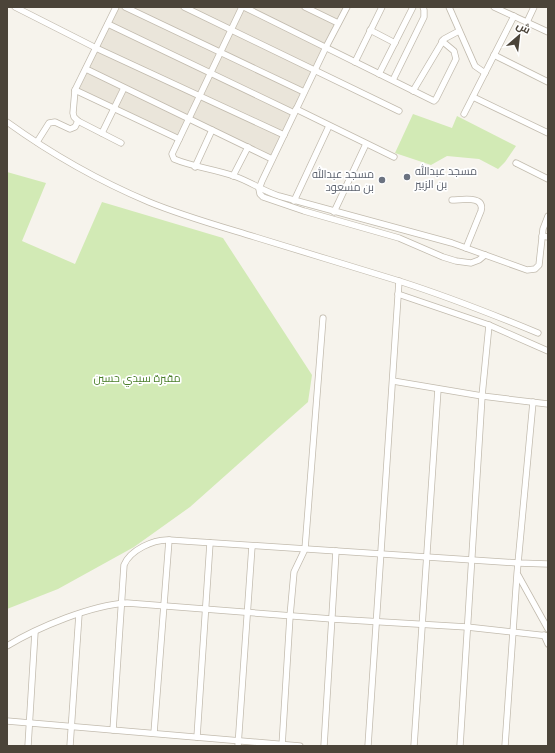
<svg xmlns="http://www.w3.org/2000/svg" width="555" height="753" font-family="Raleway,Cairo,sans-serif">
<rect width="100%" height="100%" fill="#f6f3ec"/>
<polygon fill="#eae5da" points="117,7 344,7 271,158 190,119 180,139 76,90"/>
<g fill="#d2eab5">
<polygon points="413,114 452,128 457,116 516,146 505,162 498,169 479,159 447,156 431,165 395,153"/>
<polygon points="7,172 46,183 22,241 75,264 102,202 223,238 312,375 308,402 190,507 134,547 58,589 7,609"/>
</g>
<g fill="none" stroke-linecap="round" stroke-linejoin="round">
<defs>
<g id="street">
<polyline points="15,7 96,48 284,135"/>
<polyline points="116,7 75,90 73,113 74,117 78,121 121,143"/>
<polyline points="125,7 304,92"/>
<polyline points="184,7 399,111"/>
<path d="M 242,7 L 172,154 L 174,159 C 193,167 214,169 234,176 C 249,181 263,191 279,196 L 452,243 L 527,270 L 535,269 L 539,265 L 543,229 L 548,216"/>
<polyline points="244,7 434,101 436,99 456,59 454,51 442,41"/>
<polyline points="305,7 338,23"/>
<polyline points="347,7 326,47 262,181 259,189 260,194 263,197 304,211 399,238 443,257 456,261 471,263 479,260 485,255"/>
<polyline points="449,7 475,66 485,73"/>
<polyline points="494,7 548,32"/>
<polyline points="527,22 534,7"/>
<polyline points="108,24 294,113"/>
<polyline points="370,30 395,43"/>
<polyline points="494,55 548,82"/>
<polyline points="355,62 382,7"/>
<polyline points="86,69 272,159"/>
<polyline points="379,74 413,7"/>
<polyline points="393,80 424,17 424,10 423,7"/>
<polyline points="75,90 179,139"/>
<polyline points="413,91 444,39 459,31"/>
<polyline points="473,97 548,133"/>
<polyline points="296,109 394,157"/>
<polyline points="464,114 514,16"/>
<path d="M 7,122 C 50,153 99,181 149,202 C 183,216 219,226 255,237 C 303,252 351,266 399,281 C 446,296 492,314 538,333"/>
<polyline points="102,133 124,88"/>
<polyline points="37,142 49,123 55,122 70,129 75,127 78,121"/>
<polyline points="516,163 548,179"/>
<polyline points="195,167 212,130"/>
<polyline points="233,176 248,147"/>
<path d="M 452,200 C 462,200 485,195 481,211 L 466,248"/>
<polyline points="294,201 329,126"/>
<polyline points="334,212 366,144"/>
<polyline points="542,236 548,237"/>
<polyline points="398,294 489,325 548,351"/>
<polyline points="393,381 482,396 548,404"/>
<polyline points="518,575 548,629"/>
<polyline points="544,635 548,644"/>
<path d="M 7,646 C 38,627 92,605 127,603 L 332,619 L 467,627 L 548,636"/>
<polyline points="7,721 300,746"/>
<path d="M 113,730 L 124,565 C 130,550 154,539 169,540 L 518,563 L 548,564"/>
<polyline points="154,733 169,540"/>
<polyline points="197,737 210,543"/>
<polyline points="28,746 35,632"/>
<polyline points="70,746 79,614"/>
<polyline points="238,746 252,546"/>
<polyline points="282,746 290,616 294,572 305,549 323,318"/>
<polyline points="324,746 336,551"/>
<polyline points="368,746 399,281"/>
<polyline points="414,746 438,389"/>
<polyline points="460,746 482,396 489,325"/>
<polyline points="505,746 517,574 533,402"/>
</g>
</defs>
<use href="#street" stroke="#c2bbae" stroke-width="7"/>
<use href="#street" stroke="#fff" stroke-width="5.5"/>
</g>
<g fill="#6b7280" stroke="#fff" stroke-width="1.5">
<circle cx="407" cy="177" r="4"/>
<circle cx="382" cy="180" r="4"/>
</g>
<g text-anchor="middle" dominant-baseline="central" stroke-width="3.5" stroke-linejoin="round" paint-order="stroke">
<g font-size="11" fill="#5b616d" stroke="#fff" text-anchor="start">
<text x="415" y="171">مسجد عبدالله<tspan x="415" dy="13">بن الزبير</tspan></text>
<text x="374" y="174" text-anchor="end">مسجد عبدالله<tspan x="374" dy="13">بن مسعود</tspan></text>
</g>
<g font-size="11" fill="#4a7f2a" stroke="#fff">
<text x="137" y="378">مقبرة سيدي حسين</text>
</g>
</g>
<rect width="555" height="753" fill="none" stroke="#4b4439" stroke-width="16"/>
<g transform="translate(519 36) rotate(28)" stroke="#ffffff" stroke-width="3" paint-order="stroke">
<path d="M0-3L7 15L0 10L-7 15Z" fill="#4b4439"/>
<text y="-6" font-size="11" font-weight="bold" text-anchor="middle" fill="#4b4439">ش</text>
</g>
</svg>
